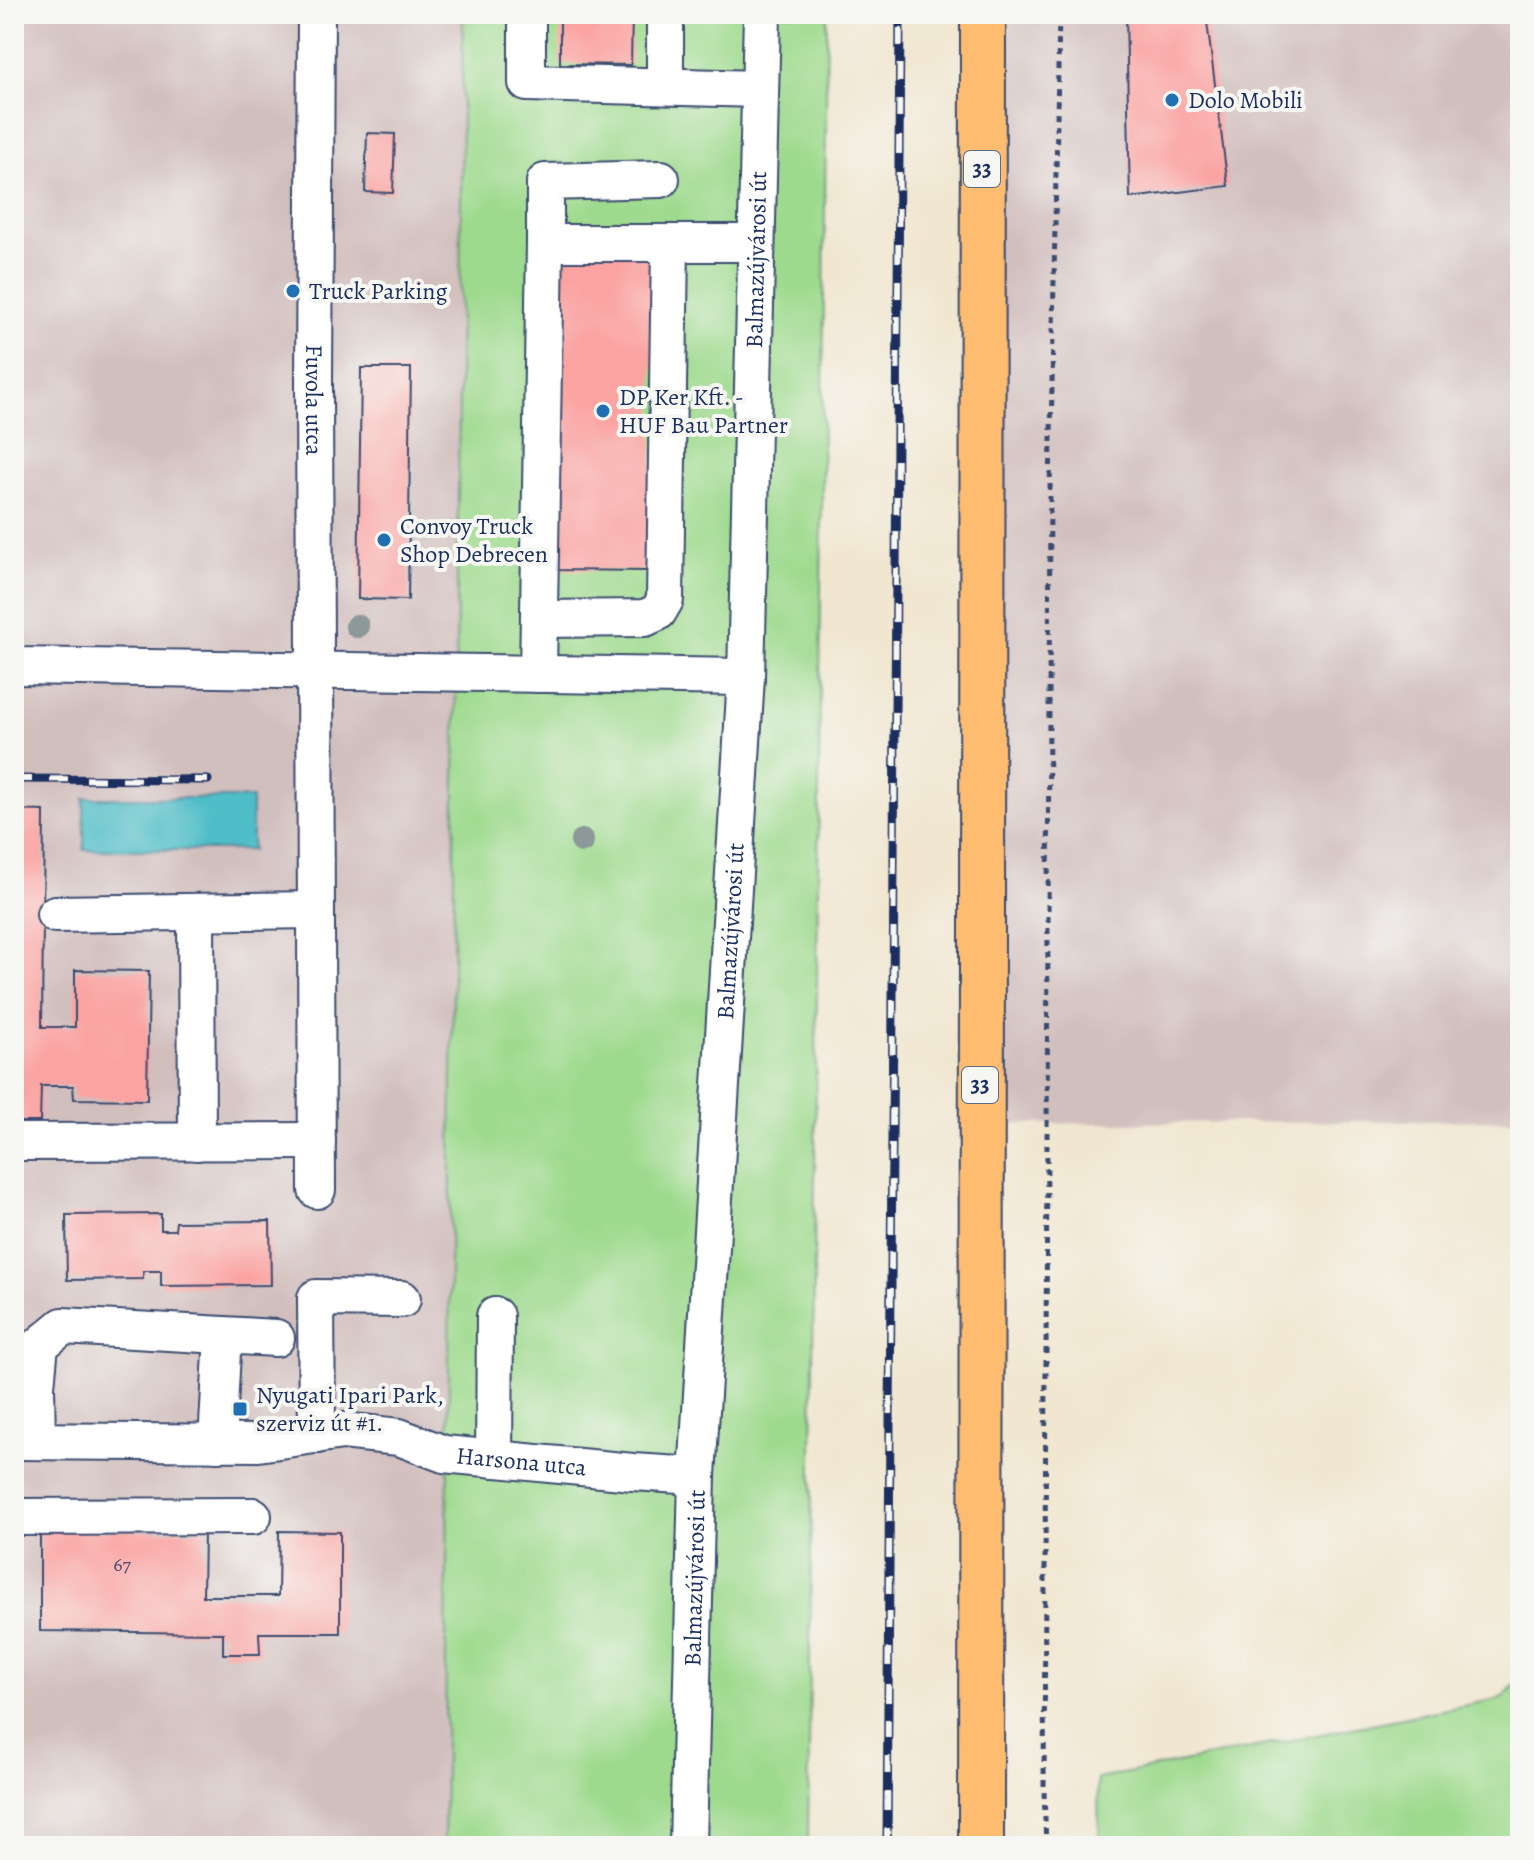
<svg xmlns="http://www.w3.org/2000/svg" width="1534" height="1860" font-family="Alegreya,serif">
<rect width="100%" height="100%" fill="#f6f6f2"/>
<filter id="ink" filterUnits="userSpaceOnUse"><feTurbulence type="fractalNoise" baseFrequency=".0125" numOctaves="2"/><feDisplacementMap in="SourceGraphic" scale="16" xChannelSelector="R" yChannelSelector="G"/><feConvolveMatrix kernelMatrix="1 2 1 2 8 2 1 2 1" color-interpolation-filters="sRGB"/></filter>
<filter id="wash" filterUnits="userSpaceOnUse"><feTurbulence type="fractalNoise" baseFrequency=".006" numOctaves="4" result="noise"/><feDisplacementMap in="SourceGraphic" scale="32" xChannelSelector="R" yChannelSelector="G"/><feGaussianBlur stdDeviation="1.8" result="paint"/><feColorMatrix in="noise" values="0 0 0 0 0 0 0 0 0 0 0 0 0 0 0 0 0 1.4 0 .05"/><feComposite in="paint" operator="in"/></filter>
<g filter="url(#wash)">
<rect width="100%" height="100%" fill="#f1e7d1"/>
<g fill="#d1bfbe">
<polygon points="14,14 463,14 444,1846 14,1846"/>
<polygon points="994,14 1520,14 1520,1120 980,1124"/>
</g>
<g fill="#9eda8d" stroke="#5c8476" stroke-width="2">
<polygon points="463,14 827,14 808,1846 444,1846"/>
<polygon points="1520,1679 1520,1846 1100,1846 1097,1779 1502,1698"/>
</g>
<rect fill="#4fbdc7" stroke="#357692" stroke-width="2" x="84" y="798" width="168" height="52"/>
<g id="blocks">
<g fill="#faa3a1">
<polygon points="560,14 632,14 631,65 560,64"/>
<polygon points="1126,14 1206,14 1228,186 1130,198"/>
<polygon points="367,133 395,134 393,193 365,192"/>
<polygon points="553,252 653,253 653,571 553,570"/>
<polygon points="361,368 411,368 408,600 358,599"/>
<polygon points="14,810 44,811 42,1027 75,1027 75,970 149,971 147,1100 74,1099 73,1086 41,1086 40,1122 14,1122"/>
<polygon points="161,1214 161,1230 175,1230 176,1222 270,1221 271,1285 161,1286 161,1271 143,1271 143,1279 67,1280 66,1215"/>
<polygon points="40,1530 204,1531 203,1596 278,1596 279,1531 340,1532 340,1633 259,1633 260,1654 223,1654 223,1633 40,1631"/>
</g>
</g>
</g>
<g filter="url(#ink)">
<use href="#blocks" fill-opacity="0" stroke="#3b4b6f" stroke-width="2"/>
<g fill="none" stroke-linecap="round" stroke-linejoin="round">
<defs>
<g id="minor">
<path id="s1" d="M 316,14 L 314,383 L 317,1190"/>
<polyline points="527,14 527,83 760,89"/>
<polyline points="665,86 665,14"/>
<polyline points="545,243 545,182 661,179"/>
<polyline points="539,619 645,618 658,612 665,600 670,243"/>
<polyline points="14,666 746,677"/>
<polyline points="538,674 545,243 756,243"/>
<polyline points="196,912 197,1142"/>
<polyline points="55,914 316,910"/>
<polyline points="14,1142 317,1141"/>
<polyline points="317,1435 316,1298 402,1299"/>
<path id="s2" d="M 14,1441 L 258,1443 L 343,1431 L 399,1437 L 444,1454 L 633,1472 L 697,1476"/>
<polyline points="37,1441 36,1386 40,1345 63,1326 276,1338"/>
<polyline points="217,1443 223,1335"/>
<polyline points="494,1459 495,1316"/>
<polyline points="14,1517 253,1516"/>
<path id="s3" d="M 688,1846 L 697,1476 L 746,677 L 762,14"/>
</g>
<polyline id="major" points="981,1846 983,14"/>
</defs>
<use href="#minor" stroke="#3b4b6f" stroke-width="40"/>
<use href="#major" stroke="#3b4b6f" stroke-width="48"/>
<polyline stroke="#3b4b6f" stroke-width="5" stroke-dasharray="6 6" stroke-linecap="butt" points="1046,1846 1044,1791 1050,491 1059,14"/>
<use href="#minor" stroke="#fff" stroke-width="36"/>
<use href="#major" stroke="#febc70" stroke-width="44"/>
<defs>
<g id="rail">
<polyline points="14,779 208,780"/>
<polyline points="887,1846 900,14"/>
</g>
</defs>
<use href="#rail" stroke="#1b2f5e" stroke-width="9"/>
<use href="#rail" stroke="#f6f6f2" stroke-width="6" stroke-dasharray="18" stroke-linecap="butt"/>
</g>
<g fill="#8d9998">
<circle cx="357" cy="626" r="12"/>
<circle cx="582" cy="841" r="12"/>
</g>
</g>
<g fill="#1f6fb2" stroke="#f6f6f2" stroke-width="3">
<circle cx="1172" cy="100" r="8"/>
<circle cx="293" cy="291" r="8"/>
<circle cx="603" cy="411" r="8"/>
<circle cx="384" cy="540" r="8"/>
<rect x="232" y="1401" width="16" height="16" rx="4"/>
</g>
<g text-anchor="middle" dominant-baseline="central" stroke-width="8" stroke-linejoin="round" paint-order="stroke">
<g font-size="20" fill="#534c6f">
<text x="122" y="1564">67</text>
</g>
<g fill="#f6f6f2" stroke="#5d6b8a" stroke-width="2">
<rect x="964" y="151" width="36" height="36" rx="6"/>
<rect x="962" y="1067" width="36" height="36" rx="6"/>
</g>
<g font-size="22" font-weight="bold" fill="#1b2f5e">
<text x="982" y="169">33</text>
<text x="980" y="1085">33</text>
</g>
<g font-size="24" fill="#1b2f5e" stroke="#f6f6f2" text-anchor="start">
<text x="1188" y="100">Dolo Mobili</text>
<text x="309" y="291">Truck Parking</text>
<text x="619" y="397">DP Ker Kft. -<tspan x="619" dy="28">HUF Bau Partner</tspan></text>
<text x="400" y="526">Convoy Truck<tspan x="400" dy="28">Shop Debrecen</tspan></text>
<text x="256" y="1395">Nyugati Ipari Park,<tspan x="256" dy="28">szerviz út #1.</tspan></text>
</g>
<g font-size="24" fill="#1b2f5e" stroke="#f6f6f2">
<text stroke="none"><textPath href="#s3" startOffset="1588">Balmazújvárosi út</textPath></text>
<text stroke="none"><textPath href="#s1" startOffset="386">Fuvola utca</textPath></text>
<text stroke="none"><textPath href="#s3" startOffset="916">Balmazújvárosi út</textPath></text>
<text stroke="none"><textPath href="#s2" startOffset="512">Harsona utca</textPath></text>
<text stroke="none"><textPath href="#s3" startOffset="268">Balmazújvárosi út</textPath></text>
</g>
</g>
<rect width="1534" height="1860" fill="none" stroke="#f6f6f2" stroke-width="48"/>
</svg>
